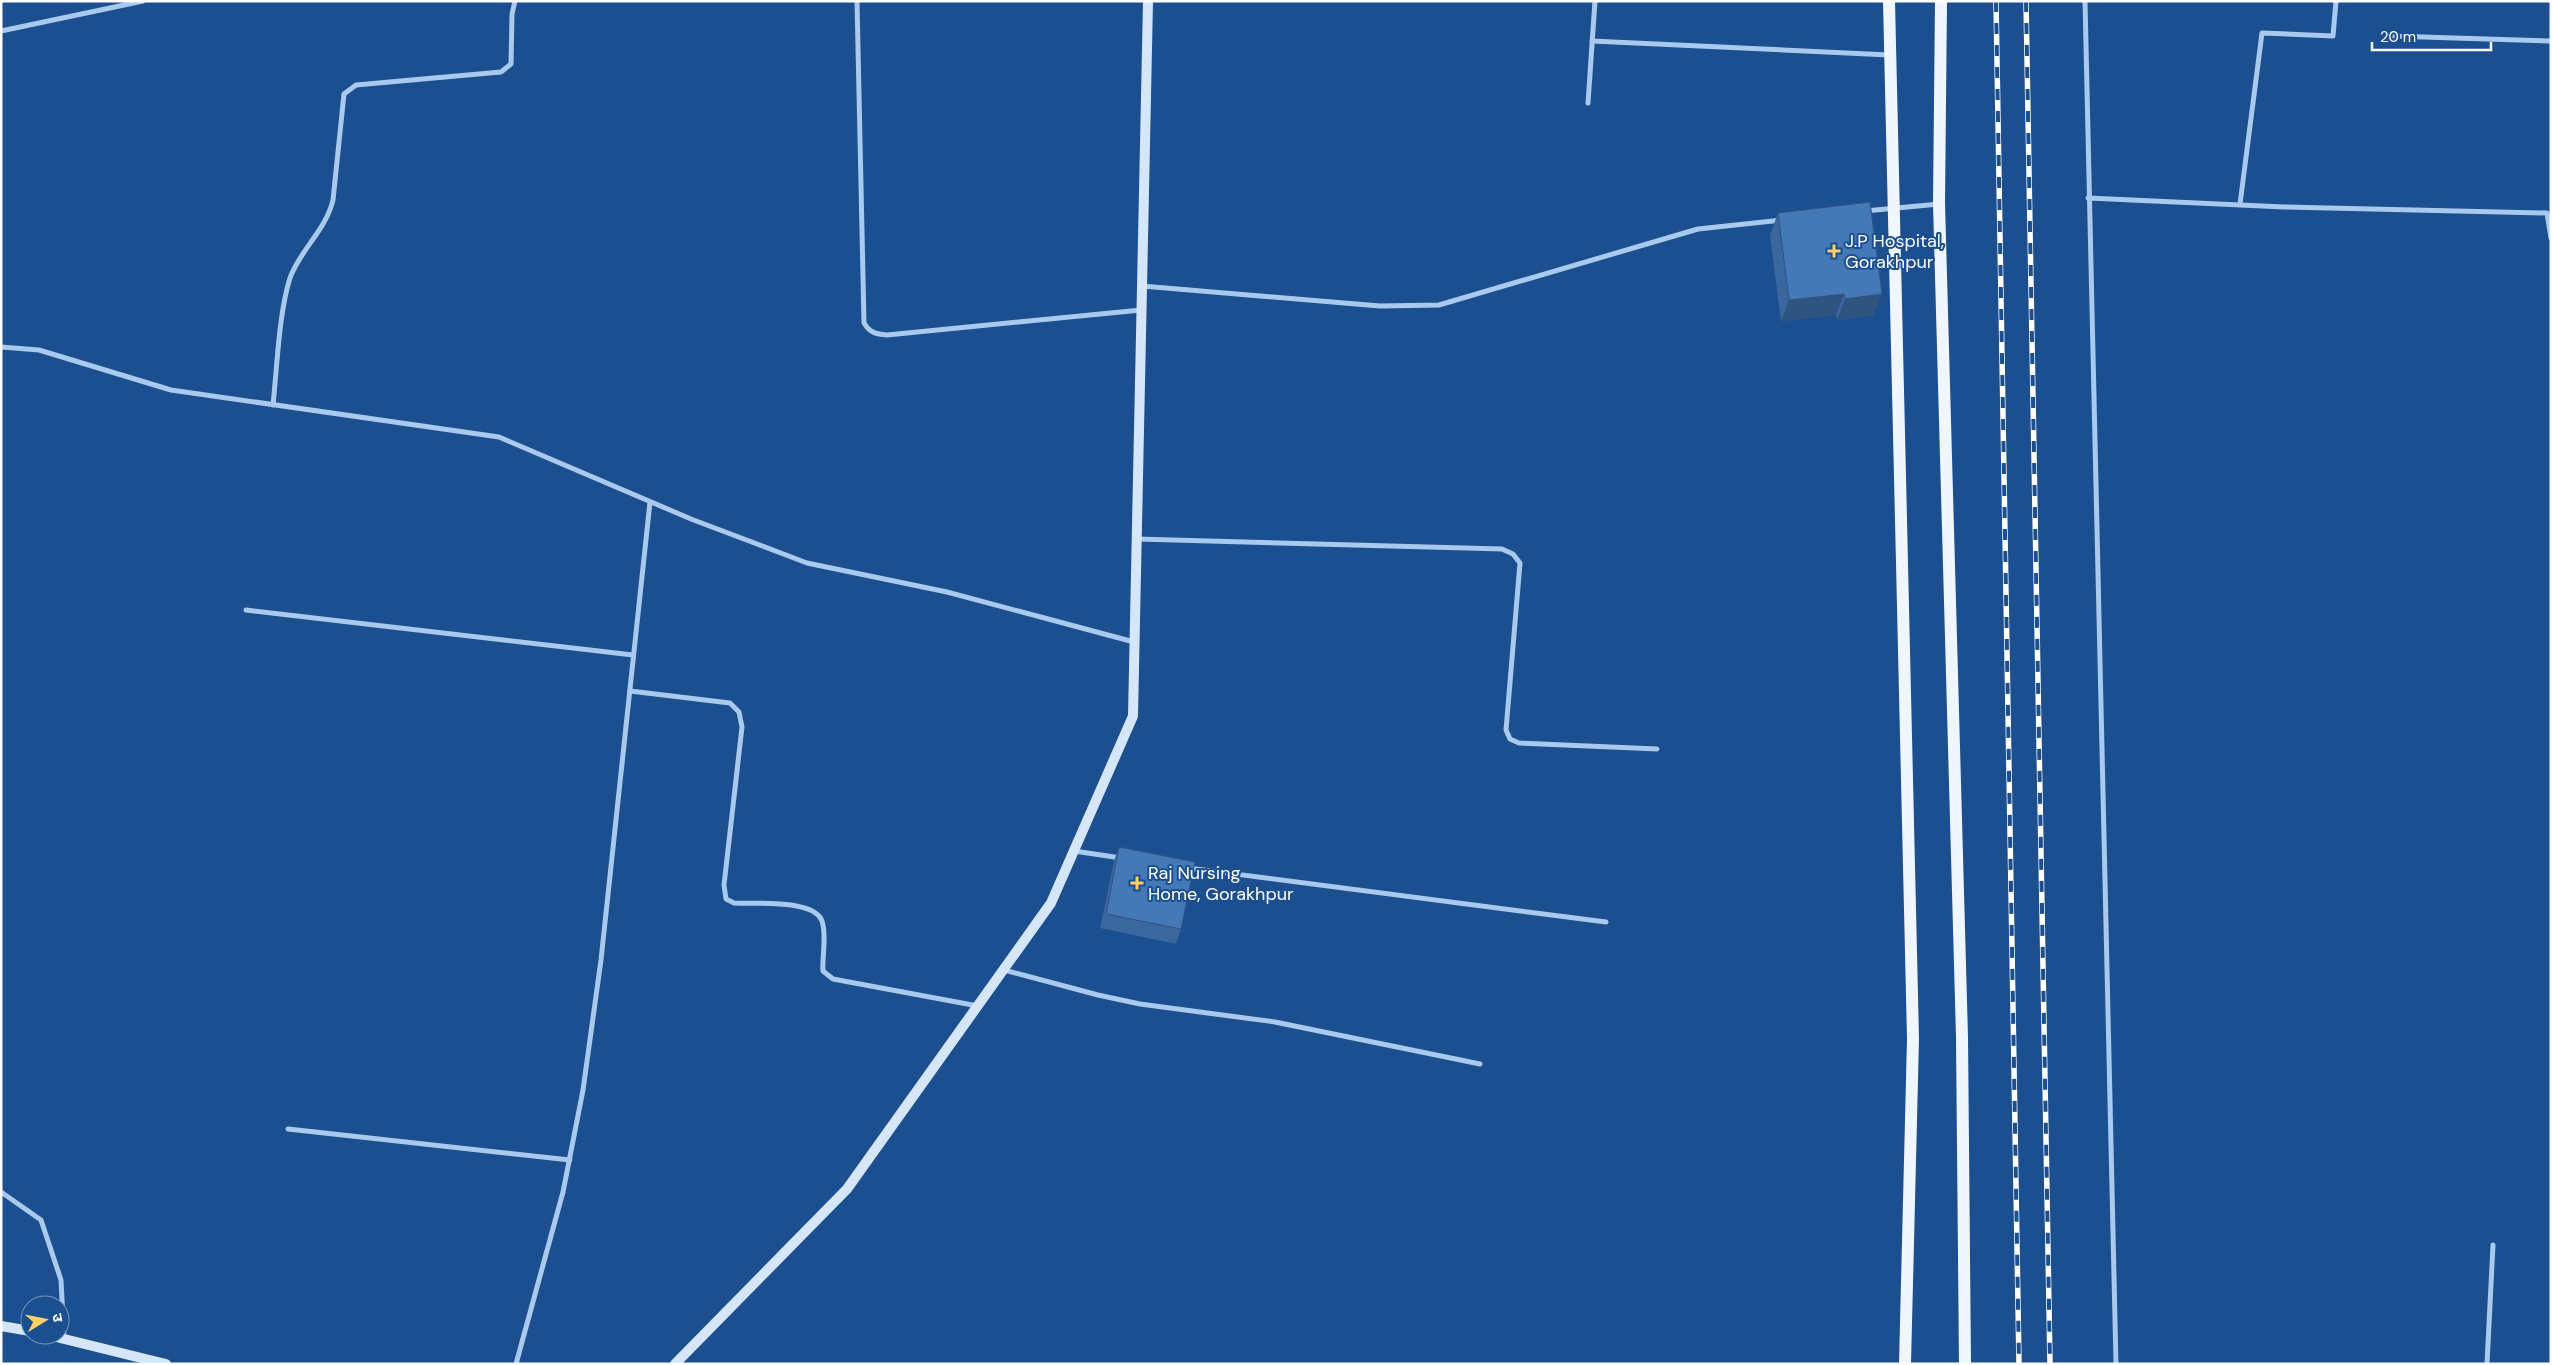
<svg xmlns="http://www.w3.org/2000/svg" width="2552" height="1365" font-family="'DM Sans','Noto Sans Devanagari',sans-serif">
<rect width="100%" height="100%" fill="#1b4f8f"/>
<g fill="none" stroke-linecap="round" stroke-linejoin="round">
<g stroke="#a9c9ee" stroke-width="5">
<path d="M 857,1 L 864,323 C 870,333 876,334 887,335 L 1141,310"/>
<polyline points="2085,1 2116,1364"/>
<polyline points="1,31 143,1"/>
<polyline points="2391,36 2551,41"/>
<polyline points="1592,41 1889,55"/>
<polyline points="1588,103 1595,1"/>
<polyline points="2088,198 2284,207 2547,213 2551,238"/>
<polyline points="2240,204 2262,33 2333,36 2336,1"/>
<polyline points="1865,211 1939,204"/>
<polyline points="1142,286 1380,306 1439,305 1698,229 1782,220"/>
<polyline points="1,347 39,350 171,390 499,437 691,519 807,563 947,592 1134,642"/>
<path d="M 273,405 C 277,368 279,312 290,278 C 300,250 326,230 333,200 L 344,94 L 356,85 L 501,72 L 511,64 L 512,14 L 515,1"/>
<polyline points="1137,539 1502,549 1513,554 1520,563 1506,730 1510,739 1519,743 1657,749"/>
<polyline points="246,610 633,655"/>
<path d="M 630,691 L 730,703 L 739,712 L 742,727 L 724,885 L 726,899 L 734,903 C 755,904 814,899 822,921 C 827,936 822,955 823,971 L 833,979 L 978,1006"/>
<polyline points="1074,851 1121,858"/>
<polyline points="1188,868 1606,922"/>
<polyline points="1004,970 1098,995 1140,1004 1275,1022 1480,1064"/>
<polyline points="288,1129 570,1160"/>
<polyline points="1,1192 41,1220 61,1280 64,1339"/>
<polyline points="516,1364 563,1192 583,1090 601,960 650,502"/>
<polyline points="2487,1364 2493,1245"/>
</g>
<g stroke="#d6e6fa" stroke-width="10">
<polyline points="1,1326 30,1331"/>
<polyline points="48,1335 166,1364"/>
<polyline points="675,1364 847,1189 1051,903 1133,716 1148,1"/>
</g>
<g stroke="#f0f6ff" stroke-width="12">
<polyline points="1889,1 1913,1039 1905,1364"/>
<polyline points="1941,1 1939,203 1962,1037 1965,1364"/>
</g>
<defs>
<g id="rail">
<polyline points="1996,1 2019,1364"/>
<polyline points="2026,1 2050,1364"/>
</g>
</defs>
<use href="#rail" stroke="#fff" stroke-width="5.5"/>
<use href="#rail" stroke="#1b4f8f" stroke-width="4" stroke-dasharray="11" stroke-linecap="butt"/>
</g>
<g fill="#3a679d">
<polygon points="1778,213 1874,315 1837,320 1836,315 1781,321 1770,235"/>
<polygon points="1119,847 1181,929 1176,944 1100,928 1114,861"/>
</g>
<g fill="#305480">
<polygon points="1844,294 1836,315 1781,321 1789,300"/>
<polygon points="1882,294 1874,315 1837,320 1845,299"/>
</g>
<g fill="#4478b7" stroke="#305480">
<polygon points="1870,202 1882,294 1845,299 1844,294 1789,300 1778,213"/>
<polygon points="1119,847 1195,862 1181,929 1106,914"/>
</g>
<g fill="#ffd166" stroke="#1b4f8f" stroke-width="2">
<path d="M1831.5 243.5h5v5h5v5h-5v5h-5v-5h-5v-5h5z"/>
<path d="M1134.5 875.5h5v5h5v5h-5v5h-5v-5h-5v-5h5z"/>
</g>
<g text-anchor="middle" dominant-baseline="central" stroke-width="4" stroke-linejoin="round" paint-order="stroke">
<g font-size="18" fill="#fff" stroke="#1b4f8f" text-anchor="start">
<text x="1845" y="241">J.P Hospital,<tspan x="1845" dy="21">Gorakhpur</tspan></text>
<text x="1148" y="873">Raj Nursing<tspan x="1148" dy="21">Home, Gorakhpur</tspan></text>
</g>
</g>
<rect width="2552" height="1365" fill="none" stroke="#ffffff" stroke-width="5"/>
<g transform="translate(45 1320) rotate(80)"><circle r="24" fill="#1b4f8f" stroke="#7695bc"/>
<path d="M0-4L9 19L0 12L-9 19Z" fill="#ffd166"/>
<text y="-8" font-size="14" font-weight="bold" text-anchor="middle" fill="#ffffff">उ</text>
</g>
<path d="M2372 42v8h119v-8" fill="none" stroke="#ffffff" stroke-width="2.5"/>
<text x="2380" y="42" font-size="15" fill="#ffffff" stroke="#1b4f8f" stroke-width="4" paint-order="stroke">20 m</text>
</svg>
